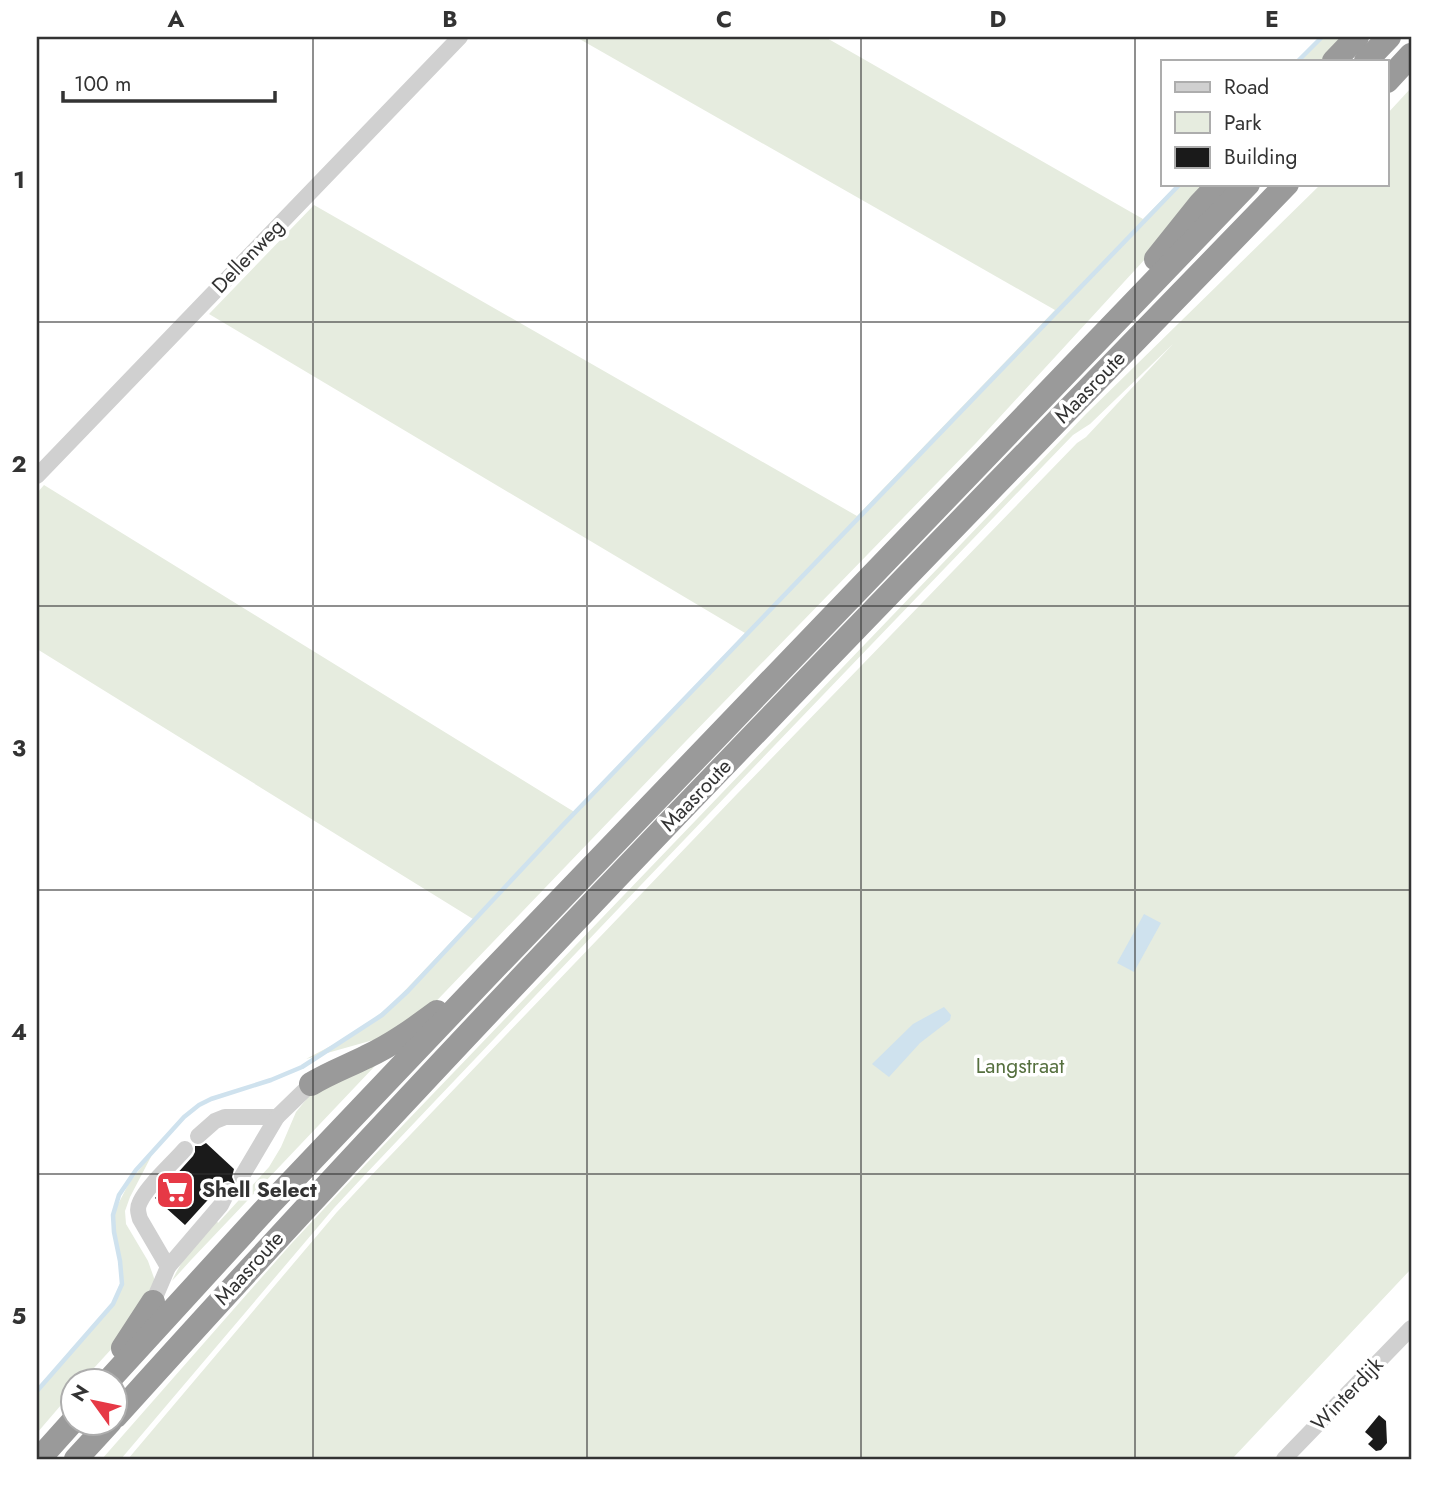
<svg xmlns="http://www.w3.org/2000/svg" width="1448" height="1496" font-family="Jost,sans-serif">
<rect width="100%" height="100%" fill="#fff"/>
<g fill="#e6ecdf">
<polygon points="576,37 825,37 1143,219 1178,184 1214,184 976,443 685,742 421,1017 384,1037 306,1059 359,1031 393,1003 473,919 37,649 37,493 44,485 576,813 745,633 209,314 314,205 857,516 1055,310"/>
<polygon points="1321,37 1347,37 1325,61 1297,61"/>
<path d="M 1411,88 L 1411,1269 L 1232,1459 L 128,1459 L 337,1212 L 365,1182 L 737,794 L 1077,443 L 1086,437 L 1173,344 L 1090,424 L 1073,435 C 835,682 597,930 361,1179 L 334,1208 L 121,1459 L 102,1459 L 291,1244 L 380,1149 L 1086,414 L 1321,184 L 1387,184 L 1387,114 Z"/>
<path d="M 392,1048 L 191,1260 L 172,1281 C 182,1258 199,1240 217,1221 L 218,1223 L 269,1167 L 281,1147 L 296,1112 L 314,1090 Z"/>
<polygon points="154,1151 130,1197 125,1211 126,1224 148,1261 154,1278 154,1288 126,1333 83,1380 74,1380 73,1391 37,1433 37,1388 112,1305 121,1281 118,1247 114,1230 115,1210 129,1183"/>
</g>
<g fill="#cfe2ee">
<polygon points="1144,914 1161,923 1134,972 1117,963"/>
<polygon points="944,1007 951,1015 950,1020 920,1043 889,1077 872,1064 913,1024"/>
</g>
<g fill="none" stroke-linecap="round" stroke-linejoin="round">
<g stroke="#cfe2ee" stroke-width="4.5">
<polyline points="1298,61 1322,37"/>
<polyline points="37,1391 113,1304 122,1284 120,1261 114,1232 113,1215 119,1195 136,1170 184,1117 199,1105 211,1099 271,1080 302,1067 382,1015 408,991 562,826 1180,184"/>
</g>
</g>
<g fill="#1a1a1a">
<polygon points="206,1143 234,1169 232,1177 235,1184 228,1181 222,1183 216,1191 185,1225 155,1198 193,1156 195,1152 195,1146 201,1146"/>
<polygon points="1379,1415 1386,1421 1387,1443 1381,1450 1376,1451 1368,1444 1373,1439 1365,1432"/>
</g>
<g fill="none" stroke-linecap="round" stroke-linejoin="round">
<g stroke="#d0d0d0" stroke-width="16">
<polyline points="37,476 460,37"/>
<polyline points="198,1136 215,1121 225,1117 277,1117 311,1084"/>
<polyline points="242,1176 277,1117"/>
<polyline points="168,1267 221,1205 228,1191"/>
<path d="M 153,1302 L 168,1267 L 140,1219 C 138,1212 137,1208 140,1202 C 147,1186 173,1163 185,1149"/>
<polyline points="1284,1459 1411,1328"/>
</g>
<g stroke="#9a9a9a" stroke-width="24">
<polyline points="1334,61 1357,37"/>
<polyline points="1366,61 1389,37"/>
<polyline points="1387,81 1411,55"/>
<polyline points="1156,259 1200,204 1219,184"/>
<path d="M 311,1084 C 329,1073 348,1066 366,1057 C 392,1045 414,1029 437,1012"/>
<polyline points="123,1348 153,1302"/>
<polyline points="109,1380 271,1203 486,977 1248,184"/>
<path d="M 116,1416 C 495,995 893,591 1287,184"/>
<polyline points="39,1459 74,1420"/>
<polyline points="76,1459 110,1422"/>
</g>
</g>
<path fill="none" stroke="#333" stroke-width="2" stroke-opacity="0.55" d="M 313,37 L 313,1459M 587,37 L 587,1459M 861,37 L 861,1459M 1135,37 L 1135,1459M 37,322 L 1411,322M 37,606 L 1411,606M 37,890 L 1411,890M 37,1174 L 1411,1174"/>
<defs>
<symbol id="supermarket-square" viewBox="-11 -11 22 22"><rect x="-9" y="-9" width="18" height="18" rx="4" fill="#e63946" stroke="#fff"/><path d="M-6-5.5h2.5l.6 2H6L4.5 2H-2.5L-4.4-4H-6ZM-1.5 3.2a1.3 1.3 0 1 0 .1 0ZM3 3.2a1.3 1.3 0 1 0 .1 0Z" fill="#fff"/></symbol>
</defs>
<g fill-rule="evenodd">
<use href="#supermarket-square" x="153" y="1168" width="44" height="44"/>
</g>
<g text-anchor="middle" dominant-baseline="central" stroke-width="7" stroke-linejoin="round" paint-order="stroke">
<g font-size="21" fill="#333" stroke="#fff">
<text transform="translate(248 256) rotate(-46)">Dellenweg</text>
<text transform="translate(1090 387) rotate(-46)">Maasroute</text>
<text transform="translate(696 795) rotate(-46)">Maasroute</text>
<text transform="translate(249 1268) rotate(-48)">Maasroute</text>
<text transform="translate(1347 1394) rotate(-46)">Winterdijk</text>
</g>
<g font-size="21" fill="#56703f" stroke="#fff">
<text x="1020" y="1066">Langstraat</text>
</g>
<g font-size="21" font-weight="bold" fill="#333" stroke="#fff" text-anchor="start">
<text x="202" y="1190">Shell Select</text>
</g>
</g>
<rect width="1448" height="1496" fill="none" stroke="#ffffff" stroke-width="77"/>
<rect x="1161" y="60" width="228" height="126" fill="#ffffff" stroke="#adadad" stroke-width="2"/>
<rect x="1175" y="82" width="35" height="10" fill="#d0d0d0" stroke="#adadad" stroke-width="2"/>
<text x="1224" y="94" font-size="21" fill="#333333">Road</text>
<rect x="1175" y="112" width="35" height="21" fill="#e6ecdf" stroke="#adadad" stroke-width="2"/>
<text x="1224" y="130" font-size="21" fill="#333333">Park</text>
<rect x="1175" y="147" width="35" height="21" fill="#1a1a1a" stroke="#adadad" stroke-width="2"/>
<text x="1224" y="164" font-size="21" fill="#333333">Building</text>
<g transform="translate(94 1402) rotate(303)"><circle r="33" fill="#ffffff" stroke="#adadad" stroke-width="2"/>
<path d="M0-5L12 26L0 18L-12 26Z" fill="#e63946"/>
<text y="-10" font-size="19" font-weight="bold" text-anchor="middle" fill="#333333">N</text>
</g>
<path d="M63 91v10h212v-10" fill="none" stroke="#333333" stroke-width="3.5"/>
<text x="74" y="91" font-size="21" fill="#333333" stroke="#ffffff" stroke-width="5" paint-order="stroke">100 m</text>
<rect x="38" y="38" width="1372" height="1420" fill="none" stroke="#333" stroke-width="2.5"/>
<g font-size="23" text-anchor="middle" font-weight="bold" fill="#333">
<text x="176" y="27">A</text>
<text x="450" y="27">B</text>
<text x="724" y="27">C</text>
<text x="998" y="27">D</text>
<text x="1272" y="27">E</text>
<text x="19" y="188">1</text>
<text x="19" y="472">2</text>
<text x="19" y="756">3</text>
<text x="19" y="1040">4</text>
<text x="19" y="1324">5</text>
</g>
</svg>
